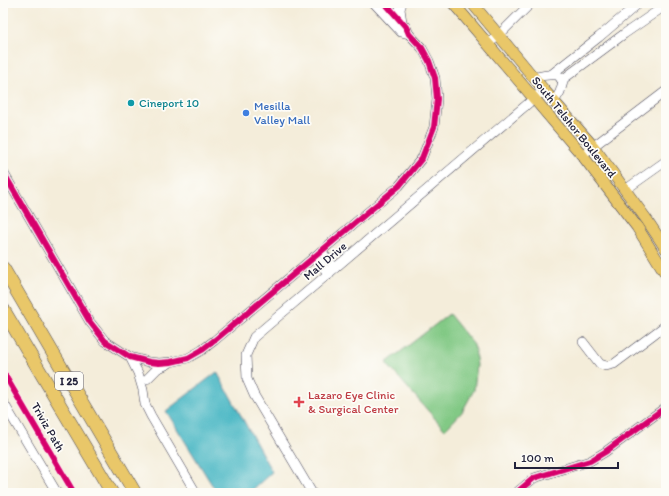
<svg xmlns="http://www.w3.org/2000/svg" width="669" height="496" font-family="Itim,sans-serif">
<rect width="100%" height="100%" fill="#fdfcf7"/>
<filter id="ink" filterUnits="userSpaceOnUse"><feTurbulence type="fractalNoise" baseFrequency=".025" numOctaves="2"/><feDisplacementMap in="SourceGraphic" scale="8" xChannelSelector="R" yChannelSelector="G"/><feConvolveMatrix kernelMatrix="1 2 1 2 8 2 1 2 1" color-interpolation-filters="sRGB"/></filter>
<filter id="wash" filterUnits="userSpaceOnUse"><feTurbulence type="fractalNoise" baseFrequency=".012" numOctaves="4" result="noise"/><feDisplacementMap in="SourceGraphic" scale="16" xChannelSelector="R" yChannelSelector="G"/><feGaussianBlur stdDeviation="0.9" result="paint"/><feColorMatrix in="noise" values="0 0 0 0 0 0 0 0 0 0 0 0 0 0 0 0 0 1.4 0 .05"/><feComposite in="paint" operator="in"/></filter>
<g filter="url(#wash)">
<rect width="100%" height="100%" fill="#f4edda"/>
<polygon fill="#82c985" stroke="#527660" points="449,314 474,345 477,365 474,390 462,412 445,430 386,363"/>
<polygon fill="#49b7c4" stroke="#366c80" points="217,372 272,472 249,493 217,493 166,411"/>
</g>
<g filter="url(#ink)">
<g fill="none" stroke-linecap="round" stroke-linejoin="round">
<defs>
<g id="minor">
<polyline points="374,3 401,32 409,34"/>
<polyline points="402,22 400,9 402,3"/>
<polyline points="488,44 499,35 531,3"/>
<polyline points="552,74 599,37 639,3"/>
<path d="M 534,78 C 542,75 549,74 558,75 L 563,82 L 560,92 L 554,102"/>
<polyline points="562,80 624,34 666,5"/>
<polyline points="582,155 666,91"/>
<polyline points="3,172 90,322 105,341 130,357 149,362 159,363 171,362 188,358 202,350 215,340 399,186 422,158 434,127 437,99 435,78 429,61 422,48 409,34 406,27 385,3"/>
<polyline points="625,190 666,161"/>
<polyline points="321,251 335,268"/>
<polyline points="314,257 329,274"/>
<polyline points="583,342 600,364 606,366 614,364 666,325"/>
<polyline points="130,357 138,373 143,390 145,404 151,416 196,493"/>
<polyline points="147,379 157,369 168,364"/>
<polyline points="3,402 57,493"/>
<polyline points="312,493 254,395 247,379 246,355 254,337 544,90"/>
<polyline points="516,493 534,478 590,461 605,452 666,407"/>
</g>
<g id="major">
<polyline points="453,3 582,155 637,227 666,274"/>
<polyline points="472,3 544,90 593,146 647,220 666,249"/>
</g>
<g id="highway">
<polyline points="3,268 135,493"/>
<polyline points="3,309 112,493"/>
</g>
</defs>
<use href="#minor" stroke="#424053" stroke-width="10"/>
<use href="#major" stroke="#424053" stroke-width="12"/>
<use href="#highway" stroke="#424053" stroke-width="14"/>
<use href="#minor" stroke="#fff" stroke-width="9"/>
<use href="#major" stroke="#e9c769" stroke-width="11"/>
<use href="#highway" stroke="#e9c769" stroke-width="13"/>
<defs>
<g id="cycleway">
<polyline points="3,172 90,322 105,341 130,357 149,362 159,363 171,362 188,358 202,350 215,340 399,186 422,158 434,127 437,99 435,78 429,61 422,48 409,34 406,27 385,3"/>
<polyline points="3,372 74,493"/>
<polyline points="516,493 534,478 590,461 605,452 666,407"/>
</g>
</defs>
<use href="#cycleway" stroke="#fdfcf7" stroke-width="8"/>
<use href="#cycleway" stroke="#d6006c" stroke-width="6"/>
</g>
</g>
<circle fill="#0f9aa8" stroke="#fdfcf7" stroke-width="1.5" cx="131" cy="103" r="4"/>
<circle fill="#3f7fe0" stroke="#fdfcf7" stroke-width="1.5" cx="246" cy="113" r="4"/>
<path fill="#e0444e" stroke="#fdfcf7" stroke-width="1.5" d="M297 396h4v4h4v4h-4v4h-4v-4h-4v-4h4z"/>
<g text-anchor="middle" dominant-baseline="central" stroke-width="3.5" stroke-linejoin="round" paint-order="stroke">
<rect fill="#fdfcf7" stroke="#646373" stroke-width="1" x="55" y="372" width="28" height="18" rx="3"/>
<g font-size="11" font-weight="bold" fill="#22223b">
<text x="69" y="381">I 25</text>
</g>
<g font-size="12" fill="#0d838f" stroke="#fdfcf7" text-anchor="start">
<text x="139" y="103">Cineport 10</text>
</g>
<g font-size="12" fill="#366cbe" stroke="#fdfcf7" text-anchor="start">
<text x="254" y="106">Mesilla<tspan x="254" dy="14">Valley Mall</tspan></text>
</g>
<g font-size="12" fill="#22223b" stroke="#fdfcf7">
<text transform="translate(574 127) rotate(51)">South Telshor Boulevard</text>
<text transform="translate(325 261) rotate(-40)">Mall Drive</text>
<text transform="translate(48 427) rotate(60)">Triviz Path</text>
</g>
<g font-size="12" fill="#be3a42" stroke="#fdfcf7" text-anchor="start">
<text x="308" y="395">Lazaro Eye Clinic<tspan x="308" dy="14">&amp; Surgical Center</tspan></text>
</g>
</g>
<rect width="669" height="496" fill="none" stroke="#fdfcf7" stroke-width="16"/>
<path d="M515 462v6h103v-6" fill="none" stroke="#22223b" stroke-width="2"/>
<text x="521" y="462" font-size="12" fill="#22223b" stroke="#fdfcf7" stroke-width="3" paint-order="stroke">100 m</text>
</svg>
